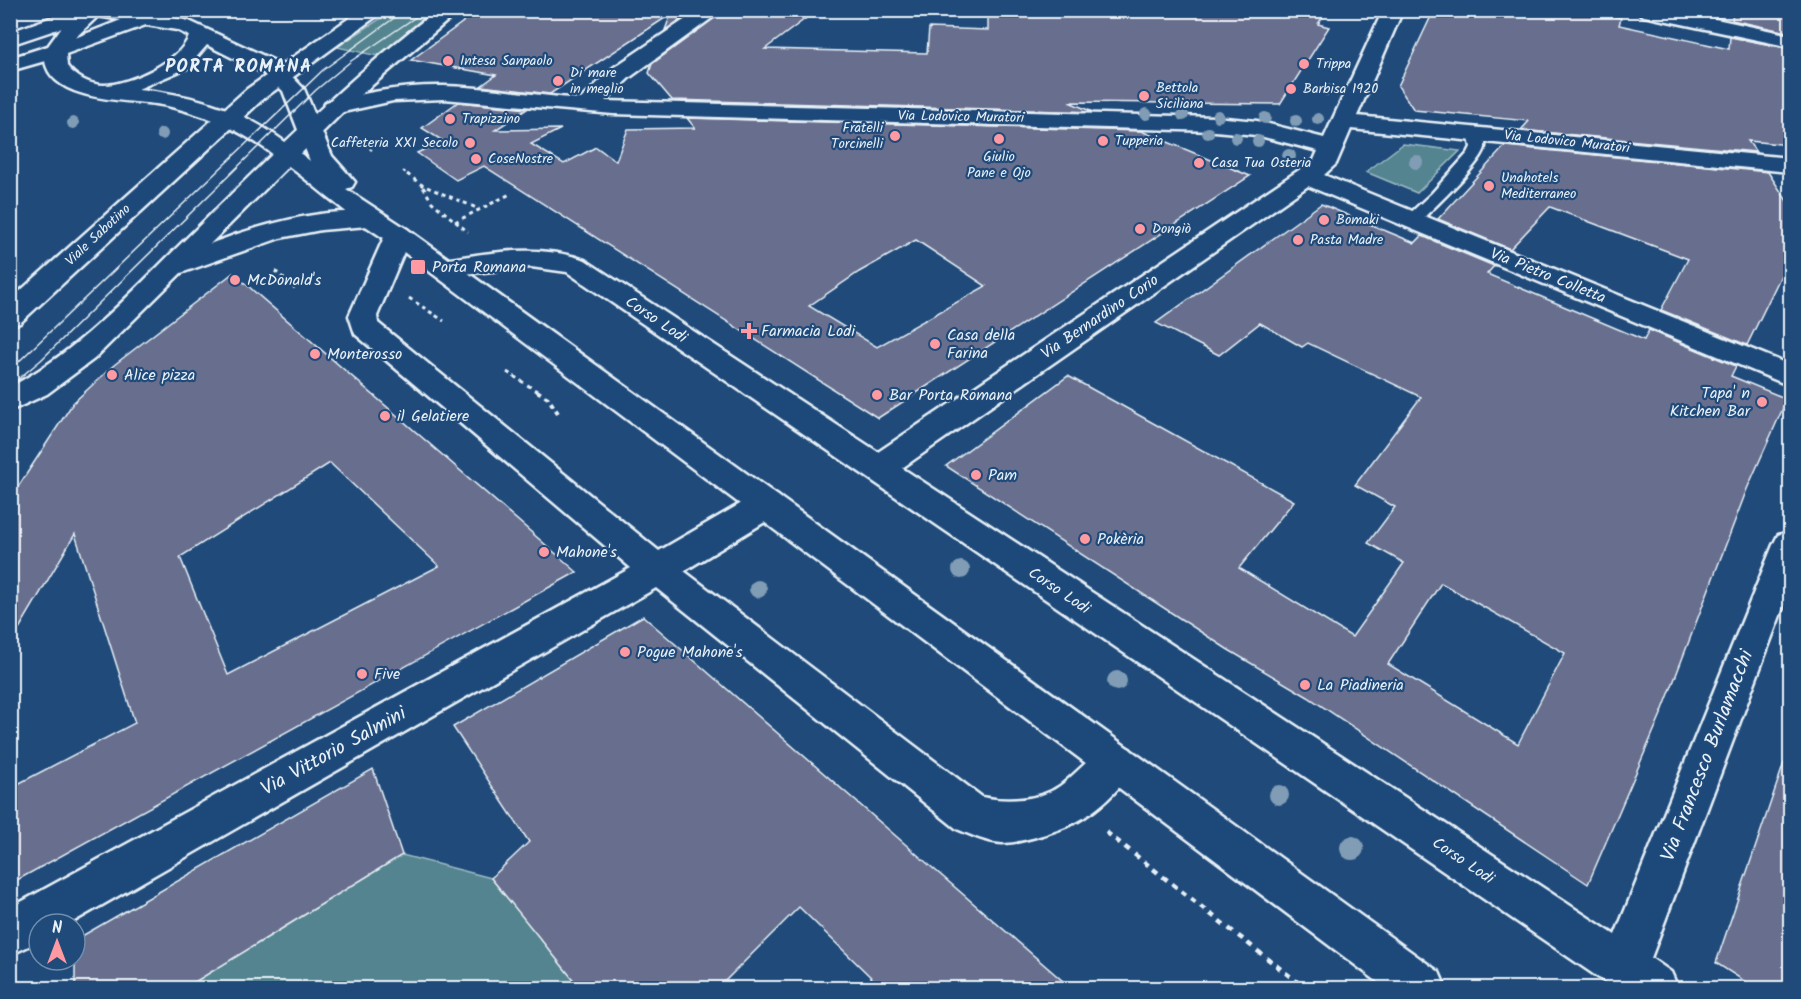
<svg xmlns="http://www.w3.org/2000/svg" width="1801" height="999" font-family="Kalam,sans-serif">
<rect width="100%" height="100%" fill="#1f4a7a"/>
<filter id="ink" filterUnits="userSpaceOnUse"><feTurbulence type="fractalNoise" baseFrequency=".0167" numOctaves="2"/><feDisplacementMap in="SourceGraphic" scale="12" xChannelSelector="R" yChannelSelector="G"/><feConvolveMatrix kernelMatrix="1 2 1 2 8 2 1 2 1" color-interpolation-filters="sRGB"/></filter>
<g filter="url(#ink)">
<g fill="#52848f" stroke="#9dbac4" stroke-width="1.5">
<polygon points="392,11 443,11 378,56 337,47"/>
<polygon points="1403,144 1460,151 1417,193 1366,172"/>
<polygon points="402,855 491,878 580,988 185,988"/>
</g>
<g fill="#676e8d" stroke="#e8f1f8" stroke-width="1.5" fill-rule="evenodd">
<polygon points="464,10 694,10 665,30 671,14 550,94 481,86 496,75 411,60 463,22"/>
<polygon points="725,10 817,10 765,49 927,53 929,28 988,30 988,13 1111,16 1108,10 1327,10 1318,24 1329,27 1280,104 1069,102 1093,112 672,100 649,73 652,64"/>
<polygon points="1434,10 1589,10 1621,18 1619,25 1729,49 1730,37 1791,49 1791,145 1748,141 1756,152 1521,130 1529,121 1414,110 1398,86"/>
<polygon points="1733,10 1791,10 1791,33 1732,20"/>
<path d="M 458,102 L 527,109 L 495,130 L 561,129 L 531,144 L 564,164 L 596,147 L 616,161 L 628,129 L 695,128 L 687,118 L 1141,131 L 1250,176 L 878,418 L 484,166 L 456,180 L 417,153 L 443,141 L 422,128 ZM 916,240 L 986,286 L 877,347 L 809,306 L 859,272 Z"/>
<polygon points="1505,146 1768,172 1791,207 1791,255 1747,345 1661,310 1688,259 1550,207 1510,249 1438,219"/>
<path d="M 1321,204 L 1415,243 L 1422,236 L 1494,266 L 1487,274 L 1644,340 L 1649,330 L 1736,366 L 1731,376 L 1787,399 L 1747,489 L 1662,712 L 1588,884 L 1308,697 L 1227,649 L 946,466 L 1068,376 L 1294,501 L 1239,568 L 1352,637 L 1404,563 L 1368,543 L 1395,507 L 1355,485 L 1421,397 L 1308,343 L 1302,347 L 1260,323 L 1219,355 L 1156,323 ZM 1441,583 L 1565,653 L 1518,744 L 1388,664 Z"/>
<path d="M 233,273 L 577,572 L 10,884 L 10,788 L 135,723 L 75,534 L 10,644 L 10,499 L 73,403 L 114,365 ZM 330,463 L 439,566 L 228,675 L 180,557 Z"/>
<polygon points="643,616 920,857 1071,988 882,988 799,907 718,988 580,988 491,878 529,842 453,727"/>
<polygon points="1784,763 1791,764 1791,988 1755,988 1716,963"/>
<polygon points="373,769 402,855 185,988 75,988 75,940"/>
</g>
<g fill="none" stroke-linecap="round" stroke-linejoin="round">
<defs>
<path id="service" d="M 1475,129 L 1482,133 C 1483,137 1486,143 1485,147 C 1484,161 1430,212 1418,223 L 1406,223 L 1404,220 L 1406,217 L 1432,193 L 1468,153 L 1471,147 L 1468,133 Z"/>
<g id="minor">
<path d="M 699,10 L 723,10 L 629,78 L 605,101 L 1215,117 L 1257,121 L 1324,138 L 1383,10 L 1403,10 L 1357,116 L 1790,158 L 1790,172 L 1351,129 L 1336,164 L 1324,175 L 1790,365 L 1790,386 L 1308,186 L 902,468 L 1615,935 L 1773,545 L 1778,535 L 1790,531 L 1790,589 L 1651,958 L 1671,972 L 1678,988 L 1615,988 L 1608,984 L 567,272 L 531,267 L 444,276 L 435,274 L 431,268 L 435,262 L 444,260 C 491,252 540,244 585,260 L 878,452 L 1314,160 L 1318,151 L 1256,135 L 1215,131 L 613,114 L 444,99 L 393,101 L 334,114 L 326,112 L 323,107 L 326,102 C 365,93 404,85 444,86 C 490,87 536,96 581,99 L 613,68 Z"/>
<polygon points="1634,10 1674,10 1790,35 1790,47 1644,16"/>
<path d="M 398,227 L 407,229 L 411,235 L 377,316 L 378,323 L 659,551 L 754,496 L 766,492 L 778,496 L 783,505 L 778,514 L 684,571 L 982,797 C 1006,802 1039,801 1060,786 C 1079,772 1093,752 1116,743 L 1130,749 L 1136,762 C 1127,782 1105,804 1086,816 C 1070,828 1022,843 1002,843 C 987,842 971,835 957,829 L 656,588 L 69,924 L 39,924 L 39,941 L 10,955 L 10,908 L 631,568 L 355,334 L 349,316 L 385,235 L 389,229 Z"/>
</g>
<g id="tertiary">
<polygon points="361,10 385,10 263,99 20,323 10,325 10,300 247,89"/>
<path d="M 437,10 L 460,10 L 356,99 L 210,244 C 253,227 334,203 379,215 L 383,220 L 379,225 L 321,230 L 280,238 L 181,273 L 94,359 L 47,394 L 10,411 L 10,387 C 82,350 137,286 194,231 C 272,154 350,77 437,10 Z"/>
</g>
<path id="secondary" d="M 72,10 L 133,10 L 189,21 L 279,63 L 304,89 L 332,156 L 355,182 L 352,187 L 346,189 L 407,229 L 1439,972 L 1446,988 L 1386,988 L 389,241 C 321,201 272,137 196,114 C 183,110 170,106 156,104 C 125,100 52,101 45,61 L 10,71 L 10,58 L 48,46 L 61,28 L 10,45 L 10,32 ZM 98,16 L 121,20 L 75,38 ZM 146,25 L 177,30 L 189,36 C 181,61 128,85 104,85 C 90,85 75,77 67,66 L 66,54 ZM 207,45 L 263,73 L 283,91 L 310,161 C 254,115 211,97 138,89 L 187,68 Z"/>
</defs>
<use href="#service" stroke="#e8f1f8" stroke-width="5"/>
<use href="#minor" stroke="#e8f1f8" stroke-width="5"/>
<use href="#tertiary" stroke="#e8f1f8" stroke-width="5"/>
<use href="#secondary" stroke="#e8f1f8" stroke-width="5"/>
<g stroke="#e8f1f8" stroke-width="2" stroke-dasharray="3 3" stroke-linecap="butt">
<polyline points="355,138 373,151"/>
<polyline points="403,171 409,175"/>
</g>
<g stroke="#e8f1f8" stroke-width="3" stroke-dasharray="4 4" stroke-linecap="butt">
<polyline points="407,174 422,185 479,209"/>
<polyline points="423,187 432,202 468,232"/>
<polyline points="455,222 512,193"/>
<polyline points="275,271 295,288"/>
<polyline points="409,298 444,321"/>
<polyline points="507,372 540,393"/>
</g>
<polyline stroke="#e8f1f8" stroke-width="4" stroke-dasharray="4.5 4.5" stroke-linecap="butt" points="537,391 548,398 558,413"/>
<polyline stroke="#e8f1f8" stroke-width="4.5" stroke-dasharray="6 6" stroke-linecap="butt" points="1106,832 1305,988"/>
<use href="#service" fill="#1f4a7a" fill-rule="evenodd"/>
<use href="#minor" fill="#1f4a7a" fill-rule="evenodd"/>
<use href="#tertiary" fill="#1f4a7a" fill-rule="evenodd"/>
<use href="#secondary" fill="#1f4a7a" fill-rule="evenodd"/>
<g stroke="#e8f1f8" stroke-width="1.5">
<polyline points="10,370 323,70 405,10"/>
<polyline points="10,386 41,360 316,90 351,61 426,10"/>
</g>
</g>
<g fill="#819db6">
<circle cx="1327" cy="90" r="6"/>
<circle cx="1146" cy="114" r="6"/>
<circle cx="1183" cy="115" r="6"/>
<circle cx="1218" cy="116" r="6"/>
<circle cx="1265" cy="118" r="6"/>
<circle cx="1318" cy="119" r="6"/>
<circle cx="1296" cy="121" r="6"/>
<circle cx="73" cy="123" r="6"/>
<circle cx="1208" cy="133" r="6"/>
<circle cx="162" cy="134" r="6"/>
<circle cx="1236" cy="138" r="6"/>
<circle cx="1258" cy="141" r="6"/>
<circle cx="1289" cy="156" r="7"/>
<circle cx="1416" cy="162" r="7"/>
<circle cx="961" cy="570" r="9"/>
<circle cx="758" cy="589" r="9"/>
<circle cx="1117" cy="681" r="10"/>
<circle cx="1279" cy="795" r="10"/>
<circle cx="1352" cy="848" r="12"/>
</g>
</g>
<g fill="#ff9aa2" stroke="#1f4a7a" stroke-width="2">
<circle cx="448" cy="61" r="6"/>
<circle cx="1304" cy="64" r="6"/>
<circle cx="558" cy="81" r="6"/>
<circle cx="1291" cy="89" r="6"/>
<circle cx="1144" cy="96" r="6"/>
<circle cx="450" cy="119" r="6"/>
<circle cx="895" cy="136" r="6"/>
<circle cx="999" cy="139" r="6"/>
<circle cx="1103" cy="141" r="6"/>
<circle cx="470" cy="143" r="6"/>
<circle cx="476" cy="159" r="6"/>
<circle cx="1199" cy="163" r="6"/>
<circle cx="1489" cy="186" r="6"/>
<circle cx="1324" cy="220" r="6"/>
<circle cx="1140" cy="229" r="6"/>
<circle cx="1298" cy="240" r="6"/>
<rect x="410" y="259" width="16" height="16" rx="3"/>
<circle cx="235" cy="280" r="6"/>
<path d="M746 322h6v6h6v6h-6v6h-6v-6h-6v-6h6z"/>
<circle cx="935" cy="344" r="6"/>
<circle cx="315" cy="354" r="6"/>
<circle cx="112" cy="375" r="6"/>
<circle cx="877" cy="395" r="6"/>
<circle cx="1762" cy="402" r="6"/>
<circle cx="385" cy="416" r="6"/>
<circle cx="976" cy="475" r="6"/>
<circle cx="1085" cy="539" r="6"/>
<circle cx="544" cy="552" r="6"/>
<circle cx="625" cy="652" r="6"/>
<circle cx="362" cy="674" r="6"/>
<circle cx="1305" cy="685" r="6"/>
</g>
<g text-anchor="middle" dominant-baseline="central" stroke-width="4.5" stroke-linejoin="round" paint-order="stroke">
<g font-size="14" fill="#e8f1f8" stroke="#1f4a7a" text-anchor="start">
<text x="460" y="61">Intesa Sanpaolo</text>
<text x="1316" y="64">Trippa</text>
<text x="570" y="73">Di mare<tspan x="570" dy="16">in meglio</tspan></text>
<text x="1156" y="88">Bettola<tspan x="1156" dy="16">Siciliana</tspan></text>
<text x="1303" y="89">Barbisa 1920</text>
<text x="462" y="119">Trapizzino</text>
<text x="883" y="128" text-anchor="end">Fratelli<tspan x="883" dy="16">Torcinelli</tspan></text>
<text x="1115" y="141">Tupperia</text>
<text x="458" y="143" text-anchor="end">Caffeteria XXI Secolo</text>
<text x="999" y="157" text-anchor="middle">Giulio<tspan x="999" dy="16">Pane e Ojo</tspan></text>
<text x="488" y="159">CoseNostre</text>
<text x="1211" y="163">Casa Tua Osteria</text>
<text x="1501" y="178">Unahotels<tspan x="1501" dy="16">Mediterraneo</tspan></text>
<text x="1336" y="220">Bomaki</text>
<text x="1152" y="229">Dongiò</text>
<text x="1310" y="240">Pasta Madre</text>
</g>
<g font-size="14" fill="#e8f1f8" stroke="#1f4a7a">
<text transform="translate(961 117) rotate(1)">Via Lodovico Muratori</text>
<text transform="translate(1567 142) rotate(6)">Via Lodovico Muratori</text>
<text transform="translate(98 235) rotate(-43)">Viale Sabotino</text>
</g>
<g font-size="16" fill="#e8f1f8" stroke="#1f4a7a" text-anchor="start">
<text x="432" y="267">Porta Romana</text>
<text x="247" y="280">McDonald's</text>
<text x="761" y="331">Farmacia Lodi</text>
<text x="947" y="335">Casa della<tspan x="947" dy="18">Farina</tspan></text>
<text x="327" y="354">Monterosso</text>
<text x="124" y="375">Alice pizza</text>
<text x="1750" y="393" text-anchor="end">Tapa' n<tspan x="1750" dy="18">Kitchen Bar</tspan></text>
<text x="889" y="395">Bar Porta Romana</text>
<text x="397" y="416">il Gelatiere</text>
<text x="988" y="475">Pam</text>
<text x="1097" y="539">Pokèria</text>
<text x="556" y="552">Mahone's</text>
<text x="637" y="652">Pogue Mahone's</text>
<text x="374" y="674">Five</text>
<text x="1317" y="685">La Piadineria</text>
</g>
<g font-size="16" fill="#e8f1f8" stroke="#1f4a7a">
<text transform="translate(1548 276) rotate(22)">Via Pietro Colletta</text>
<text transform="translate(1100 317) rotate(-34)">Via Bernardino Corio</text>
<text transform="translate(656 320) rotate(34)">Corso Lodi</text>
<text transform="translate(1059 591) rotate(34)">Corso Lodi</text>
<text transform="translate(1463 861) rotate(34)">Corso Lodi</text>
</g>
<g font-size="18" font-weight="bold" letter-spacing="1.5" fill="#e8f1f8" stroke="#1f4a7a">
<text x="239" y="67">PORTA ROMANA</text>
</g>
<g font-size="20" fill="#e8f1f8" stroke="#1f4a7a">
<text transform="translate(334 752) rotate(-29)">Via Vittorio Salmini</text>
<text transform="translate(1708 756) rotate(-69)">Via Francesco Burlamacchi</text>
</g>
</g>
<rect width="1801" height="999" fill="none" stroke="#1f4a7a" stroke-width="36"/>
<rect x="18" y="18" width="1765" height="963" fill="none" stroke="#e8f1f8" stroke-width="2" filter="url(#ink)"/>
<g transform="translate(57 942)"><circle r="28" fill="#1f4a7a" stroke="#6f8dac" stroke-width="1.5"/>
<path d="M0-4.5L10 22L0 15L-10 22Z" fill="#ff9aa2"/>
<text y="-9" font-size="16" font-weight="bold" text-anchor="middle" fill="#e8f1f8">N</text>
</g>
</svg>
